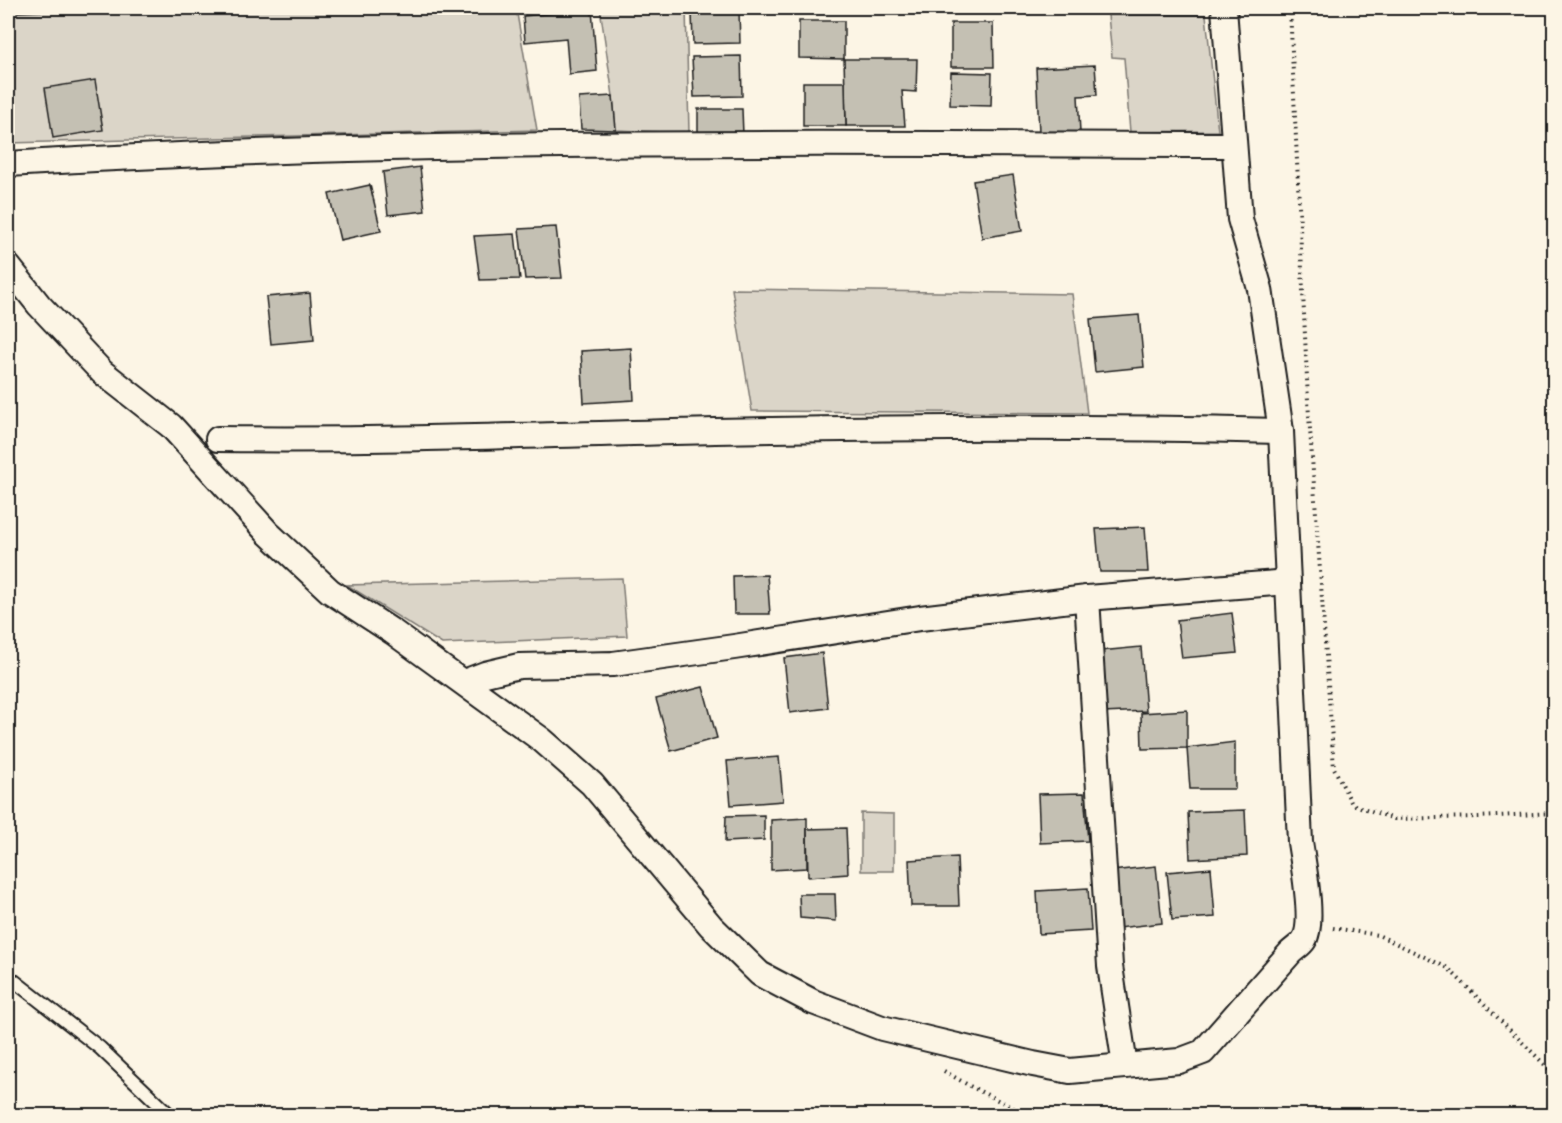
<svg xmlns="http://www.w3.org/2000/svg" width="1562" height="1123" font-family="'Shantell Sans',sans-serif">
<rect width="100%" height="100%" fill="#fcf5e5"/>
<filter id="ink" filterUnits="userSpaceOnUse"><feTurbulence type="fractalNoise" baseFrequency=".0167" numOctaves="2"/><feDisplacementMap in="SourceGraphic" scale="12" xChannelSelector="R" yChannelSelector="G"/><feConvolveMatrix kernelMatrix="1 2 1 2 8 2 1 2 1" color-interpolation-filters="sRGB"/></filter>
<g filter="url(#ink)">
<g fill="#dbd5c8" stroke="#7c7872" stroke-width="1.5">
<polygon points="149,8 516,8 537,130 8,143 8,12"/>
<polygon points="600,8 686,8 689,133 616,130 613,96"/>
<polygon points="933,8 1030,8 1030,14 934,13"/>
<polygon points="1108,15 1206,15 1218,131 1130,132 1124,58 1112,57"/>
<polygon points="732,289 1072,294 1087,413 752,411"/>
<polygon points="622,578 627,636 442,644 347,585"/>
<polygon points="861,813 894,814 894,871 861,871"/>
</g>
<g fill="#c4c0b3" stroke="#1c1c1c" stroke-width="1.5">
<polygon points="8,8 50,8 50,11 8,12"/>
<polygon points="808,8 843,8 843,11 808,9"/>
<polygon points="1071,8 1106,8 1106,9 1071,11"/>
<polygon points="592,10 597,71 569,74 566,38 525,42 523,16"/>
<polygon points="739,11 740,43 693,44 692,12"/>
<polygon points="799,21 844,21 844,59 799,58"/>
<polygon points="951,23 993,23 994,67 951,67"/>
<polygon points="741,56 742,96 694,97 692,57"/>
<polygon points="844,59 917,59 916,92 902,91 905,126 846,126"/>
<polygon points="1095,65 1097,95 1078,96 1080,132 1039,132 1036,68"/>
<polygon points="951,72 992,73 991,106 950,105"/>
<polygon points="95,80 103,130 53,138 45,88"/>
<polygon points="803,82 845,82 846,126 803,126"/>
<polygon points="613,96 616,130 581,129 579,98"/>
<polygon points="698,109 742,109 743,135 698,134"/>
<polygon points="420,167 425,211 388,215 383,172"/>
<polygon points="1013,175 1022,231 982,238 973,181"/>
<polygon points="370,185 381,231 340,240 329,194"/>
<polygon points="556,227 562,278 525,279 519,229"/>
<polygon points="515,234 520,279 480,280 474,236"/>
<polygon points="310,293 314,340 271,344 266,297"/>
<polygon points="1139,315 1144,367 1095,372 1090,319"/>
<polygon points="631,348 634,400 584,403 581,351"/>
<polygon points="1145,527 1148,572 1100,572 1096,529"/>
<polygon points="767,575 770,614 734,614 733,576"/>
<polygon points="1232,613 1237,653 1182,658 1177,620"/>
<polygon points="1141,647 1146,711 1103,713 1100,651"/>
<polygon points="822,653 828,708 790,713 784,658"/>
<polygon points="703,687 717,738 671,751 656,699"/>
<polygon points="1187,710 1187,748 1142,749 1141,713"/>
<polygon points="1235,742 1235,789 1190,789 1187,748"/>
<polygon points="779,757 783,801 731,805 727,761"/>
<polygon points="1084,793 1088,841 1040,843 1038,794"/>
<polygon points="1245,810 1247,856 1190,859 1188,812"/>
<polygon points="764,815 764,840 725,842 726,816"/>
<polygon points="807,818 807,868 771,870 771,820"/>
<polygon points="846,828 848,874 808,877 807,829"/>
<polygon points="957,857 959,906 911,906 909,860"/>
<polygon points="1156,866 1162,923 1118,928 1112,871"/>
<polygon points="1211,868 1215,917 1172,920 1167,872"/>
<polygon points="1088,888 1091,931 1039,934 1037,891"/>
<polygon points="799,894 835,894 836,921 800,918"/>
</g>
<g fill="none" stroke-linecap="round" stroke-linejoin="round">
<defs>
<polyline id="service" points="8,976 100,1048 171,1116"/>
<g id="minor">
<path d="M 8,164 C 416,138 825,144 1234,145"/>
<path d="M 8,266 L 39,305 L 102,372 L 171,426 L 268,533 L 330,591 L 393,632 L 542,740 L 592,784 L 711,926 L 760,974 L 813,1002 L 882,1028 L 1033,1064 L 1070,1071 L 1179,1061 L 1203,1052 L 1290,953 C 1294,949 1301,945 1304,940 C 1315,923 1303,863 1300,842 L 1281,431 L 1260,289 L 1240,219 L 1224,8"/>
<path d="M 218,439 C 384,441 550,435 715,431 C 903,427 1092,426 1281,431"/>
<polyline points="1087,598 1110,966 1125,1066"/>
<polyline points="464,682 485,674 519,666 613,664 734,647 920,618 1087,598 1288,582"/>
</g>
</defs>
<use href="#service" stroke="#1c1c1c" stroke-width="16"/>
<use href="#minor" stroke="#1c1c1c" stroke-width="28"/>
<g stroke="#1c1c1c" stroke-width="4" stroke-dasharray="1.5 4.5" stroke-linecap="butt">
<polyline points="1290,8 1308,401 1334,768 1352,804 1394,819 1478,817 1554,813"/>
<polyline points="1333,928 1378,935 1448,968 1554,1074"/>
<polyline points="944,1071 968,1085 1029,1116"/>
</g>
<use href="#service" stroke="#fcf5e5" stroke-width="12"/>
<use href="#minor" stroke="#fcf5e5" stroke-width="24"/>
</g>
</g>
<rect width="1562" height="1123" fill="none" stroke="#fcf5e5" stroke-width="30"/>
<rect x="15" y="15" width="1532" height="1093" fill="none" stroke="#1c1c1c" stroke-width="2" filter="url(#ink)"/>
</svg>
